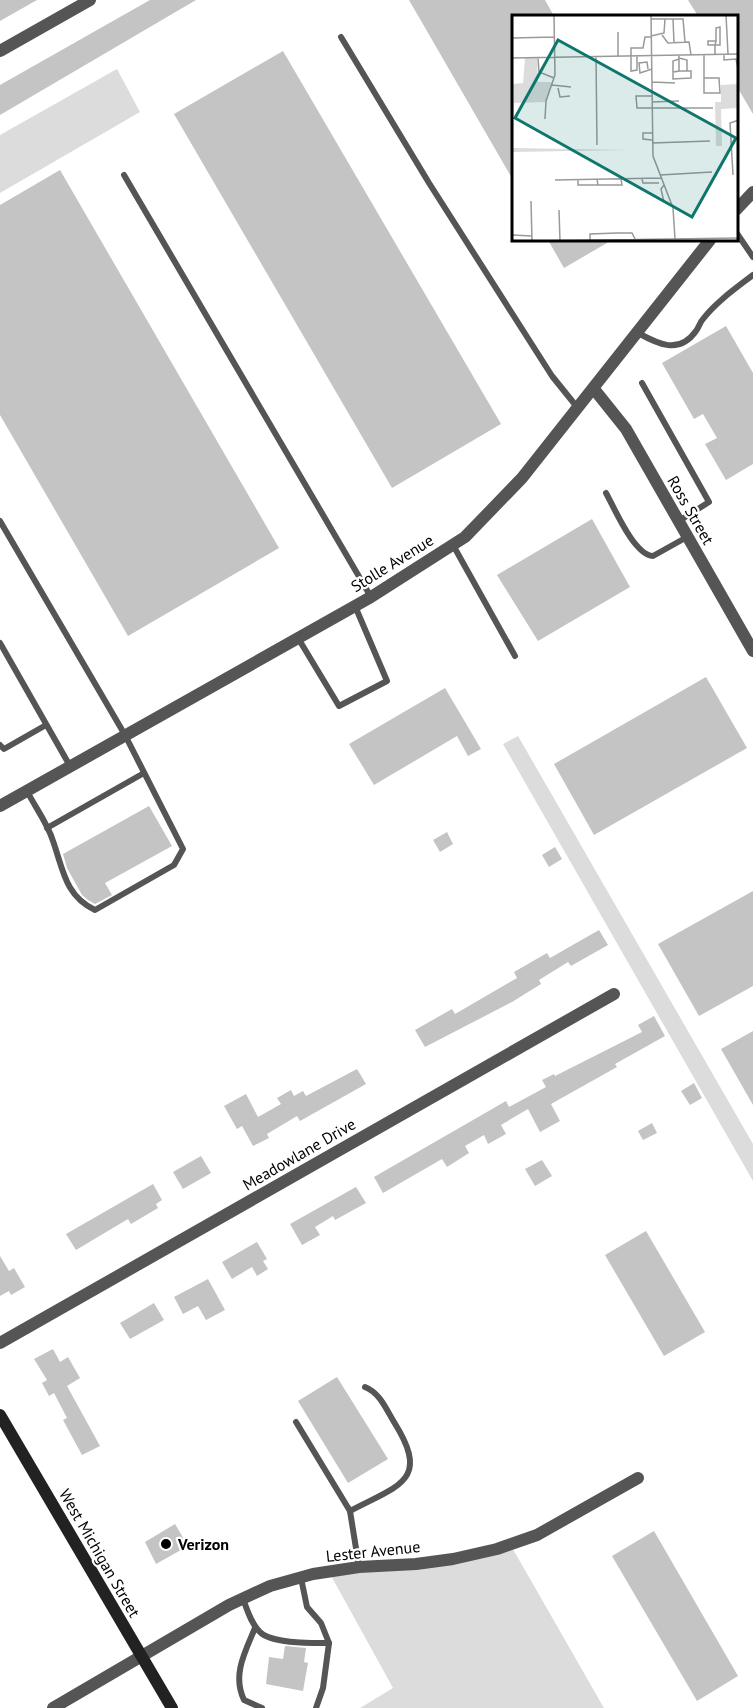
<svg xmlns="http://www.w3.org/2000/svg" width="753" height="1708" font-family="'PT Sans',sans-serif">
<rect width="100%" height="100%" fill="#fff"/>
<g fill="#dcdcdc">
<polygon points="117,69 140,112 0,193 0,135"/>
<polygon points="518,736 753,1144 753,1181 503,744"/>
<polygon points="510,1544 604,1708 360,1708 393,1688 329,1572 416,1564"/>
</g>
<g fill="#c4c4c4">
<polygon points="0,0 37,0 0,21"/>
<polygon points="150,0 196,0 0,115 0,85"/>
<polygon points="409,0 545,0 554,16 513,16 513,180"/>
<polygon points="688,0 753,0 753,114 736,85 736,16 698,16"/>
<polygon points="283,51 501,424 392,488 174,114"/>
<polygon points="60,170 279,548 128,636 0,415 0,205"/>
<polygon points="548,240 612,240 564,268"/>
<polygon points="726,326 753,373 753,464 726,480 705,444 717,438 703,414 694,419 662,363"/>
<polygon points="592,519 630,587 538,641 497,575"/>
<polygon points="706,677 747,748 594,835 554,764"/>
<polygon points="445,688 481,749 468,756 457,736 374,785 349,744"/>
<polygon points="149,806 172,846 105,883 112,895 95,904 88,900 82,895 67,868 63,854"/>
<polygon points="447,832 453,844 440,852 433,840"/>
<polygon points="555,847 562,859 549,867 542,855"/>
<polygon points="753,891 753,986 699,1016 658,944"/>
<polygon points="599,930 608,945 571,966 568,962 539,980 541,984 512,1002 425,1047 415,1030 452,1009 455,1014 517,978 514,972 547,953 550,958"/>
<polygon points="654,1016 665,1036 615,1064 617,1067 551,1104 560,1121 540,1132 528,1109 501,1125 506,1134 488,1144 484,1135 465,1146 469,1153 447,1167 442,1159 383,1193 374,1177 506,1101 509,1107 546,1087 542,1080 554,1074 555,1076 642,1032 638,1025"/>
<polygon points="753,1031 753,1105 721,1049"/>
<polygon points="357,1069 366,1084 300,1121 297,1116 267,1134 269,1138 253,1146 242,1126 237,1129 224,1106 246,1094 258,1117 281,1104 277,1098 291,1090 294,1096 303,1091 306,1096"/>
<polygon points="694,1083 702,1098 690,1105 681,1091"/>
<polygon points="652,1123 657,1133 643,1140 638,1131"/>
<polygon points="201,1156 211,1173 183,1189 173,1172"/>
<polygon points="542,1160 552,1176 535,1186 525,1169"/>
<polygon points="153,1184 162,1200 156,1204 158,1208 131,1224 128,1219 76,1250 66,1234"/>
<polygon points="356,1187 366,1203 335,1220 333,1216 315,1227 320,1235 302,1245 290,1224"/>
<polygon points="646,1231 705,1332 664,1356 605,1255"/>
<polygon points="257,1242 267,1259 263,1261 268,1269 257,1276 252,1267 232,1279 222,1262"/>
<polygon points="0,1256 9,1271 14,1268 25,1287 11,1295 9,1291 0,1296"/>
<polygon points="208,1279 225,1310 206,1320 198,1306 183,1314 174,1297"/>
<polygon points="154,1303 164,1320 130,1339 120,1323"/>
<polygon points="53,1349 60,1362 68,1357 80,1378 67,1386 100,1446 82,1455 63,1420 67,1418 54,1393 49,1396 42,1383 47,1380 34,1359"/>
<polygon points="337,1377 388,1459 348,1483 298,1401"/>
<polygon points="175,1524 188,1546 156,1564 145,1542"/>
<polygon points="654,1531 738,1676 697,1701 612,1556"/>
<polygon points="285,1646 306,1648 304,1662 308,1663 303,1691 266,1684 269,1657 283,1659"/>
</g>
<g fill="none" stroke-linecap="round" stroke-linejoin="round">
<g stroke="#555" stroke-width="6">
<polyline points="341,37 429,183 552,376 577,407"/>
<polyline points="124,175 371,597"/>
<polyline points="736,232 753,257"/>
<path d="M 638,333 C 658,344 679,355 696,331 C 699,327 700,322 703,319 C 716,302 736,288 753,275"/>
<polyline points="642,383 709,502 679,521"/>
<path d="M 606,493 C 615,509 634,555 653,556 L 687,537"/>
<path d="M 0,521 L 125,735 L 183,849 L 174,865 L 95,910 C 65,896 63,869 53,841 C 48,824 35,807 27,791"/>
<polyline points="453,545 515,656"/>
<polyline points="298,638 339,706 387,681 355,606"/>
<polyline points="0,643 70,766"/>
<polyline points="0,745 4,749 46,725"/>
<polyline points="47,828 144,773"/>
<polyline points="296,1422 350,1511 359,1567"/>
<path d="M 350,1511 C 399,1485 431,1481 394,1422 C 386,1409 380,1393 365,1387"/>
<polyline points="301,1578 307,1607 321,1623 329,1643 323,1688 316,1708"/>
<path d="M 243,1599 C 247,1609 251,1624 260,1632 C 271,1644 313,1643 329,1643"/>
<path d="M 255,1628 C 245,1652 232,1675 244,1700 L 262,1708"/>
</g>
<g stroke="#555" stroke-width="12">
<polyline points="0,51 90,0"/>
<polyline points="736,210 753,192"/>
<polyline points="594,389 626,429 753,651"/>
<polyline points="0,806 371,597 465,537 522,478 710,240"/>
<polyline points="0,1343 614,994"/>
<polyline points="53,1708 229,1605 270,1586 313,1574 359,1567 416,1564 453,1559 497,1549 537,1535 638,1478"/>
</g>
<polyline stroke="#222" stroke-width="12" points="0,1415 172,1708"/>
</g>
<circle fill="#000" stroke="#fff" stroke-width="2" cx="166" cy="1544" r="6"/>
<g text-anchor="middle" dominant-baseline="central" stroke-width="4.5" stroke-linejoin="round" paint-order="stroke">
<g font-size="16" fill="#000" stroke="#fff">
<text transform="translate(691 510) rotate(60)">Ross Street</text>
<text transform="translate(392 563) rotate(-32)">Stolle Avenue</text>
<text transform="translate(299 1154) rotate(-30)">Meadowlane Drive</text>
<text transform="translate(373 1551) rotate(-6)">Lester Avenue</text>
<text transform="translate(100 1553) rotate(60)">West Michigan Street</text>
</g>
<g font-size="16" font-weight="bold" fill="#000" stroke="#fff" text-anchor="start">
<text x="178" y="1544">Verizon</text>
</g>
</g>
<g transform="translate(512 15)">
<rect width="226" height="226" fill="#fff"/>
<path d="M 13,43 L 25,43 L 26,67 L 41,67 L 34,87 L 2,88 L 1,133 L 117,135 L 0,137 L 0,69 L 11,68 ZM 226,69 L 226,93 L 209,94 L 210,131 L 204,131 L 203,87 L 209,87 L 209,70 Z" fill="#dcdcdc"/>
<path fill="none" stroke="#999" stroke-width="1.5" d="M 139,0 L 141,141 L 161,193 L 163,224M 214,0 L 216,39M 139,4 L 171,4 L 173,27M 161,4 L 162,28M 106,17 L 106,41M 150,20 L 156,28 L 177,27 L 179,40M 139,21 L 152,18 L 153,4M 0,23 L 43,22M 203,39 L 203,30 L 204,26 L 204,13 L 208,12 L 208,30 L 196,30 L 196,26 L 204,26M 192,40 L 192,78 L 208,78 L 207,63 L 192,63M 212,40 L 212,45 L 224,44 L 227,58M 125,41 L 125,55 L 119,56 L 119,33 L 131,33 L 133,22 L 139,22M 84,42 L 85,130M 0,43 L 227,39M 26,43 L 27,57 L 42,63M 167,43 L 175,45 L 175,56M 167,44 L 161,46 L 161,57 L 167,56 L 167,41M 136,54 L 135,47 L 127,48 L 128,58 L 140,54M 161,57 L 161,64 L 179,63 L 179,56 L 167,56M 140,67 L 163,68M 40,70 L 59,72M 46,73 L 48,82 L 58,81M 140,81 L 124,81 L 125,93 L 201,93M 140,87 L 167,86M 33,104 L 34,86 L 43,60 L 42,0M 140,125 L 131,124 L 131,118 L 140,118M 140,128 L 198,126M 148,160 L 200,157M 221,160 L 218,108 L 227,105M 130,164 L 131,168 L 147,168M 43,165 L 149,163M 66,165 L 66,170 L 86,170 L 85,164M 86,170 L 110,170 L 109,164M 19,186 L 20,226M 152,187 L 149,174 L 152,170M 47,195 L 48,226M 0,220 L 20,221M 78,225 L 78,219 L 105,218 L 120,218 L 123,224M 20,226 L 227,223"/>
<path fill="#0f766e" fill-opacity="0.15" stroke="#0f766e" stroke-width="3" d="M 46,25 L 224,123 L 180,202 L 3,103 Z"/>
<rect width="226" height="226" fill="none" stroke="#000" stroke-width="3"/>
</g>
</svg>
